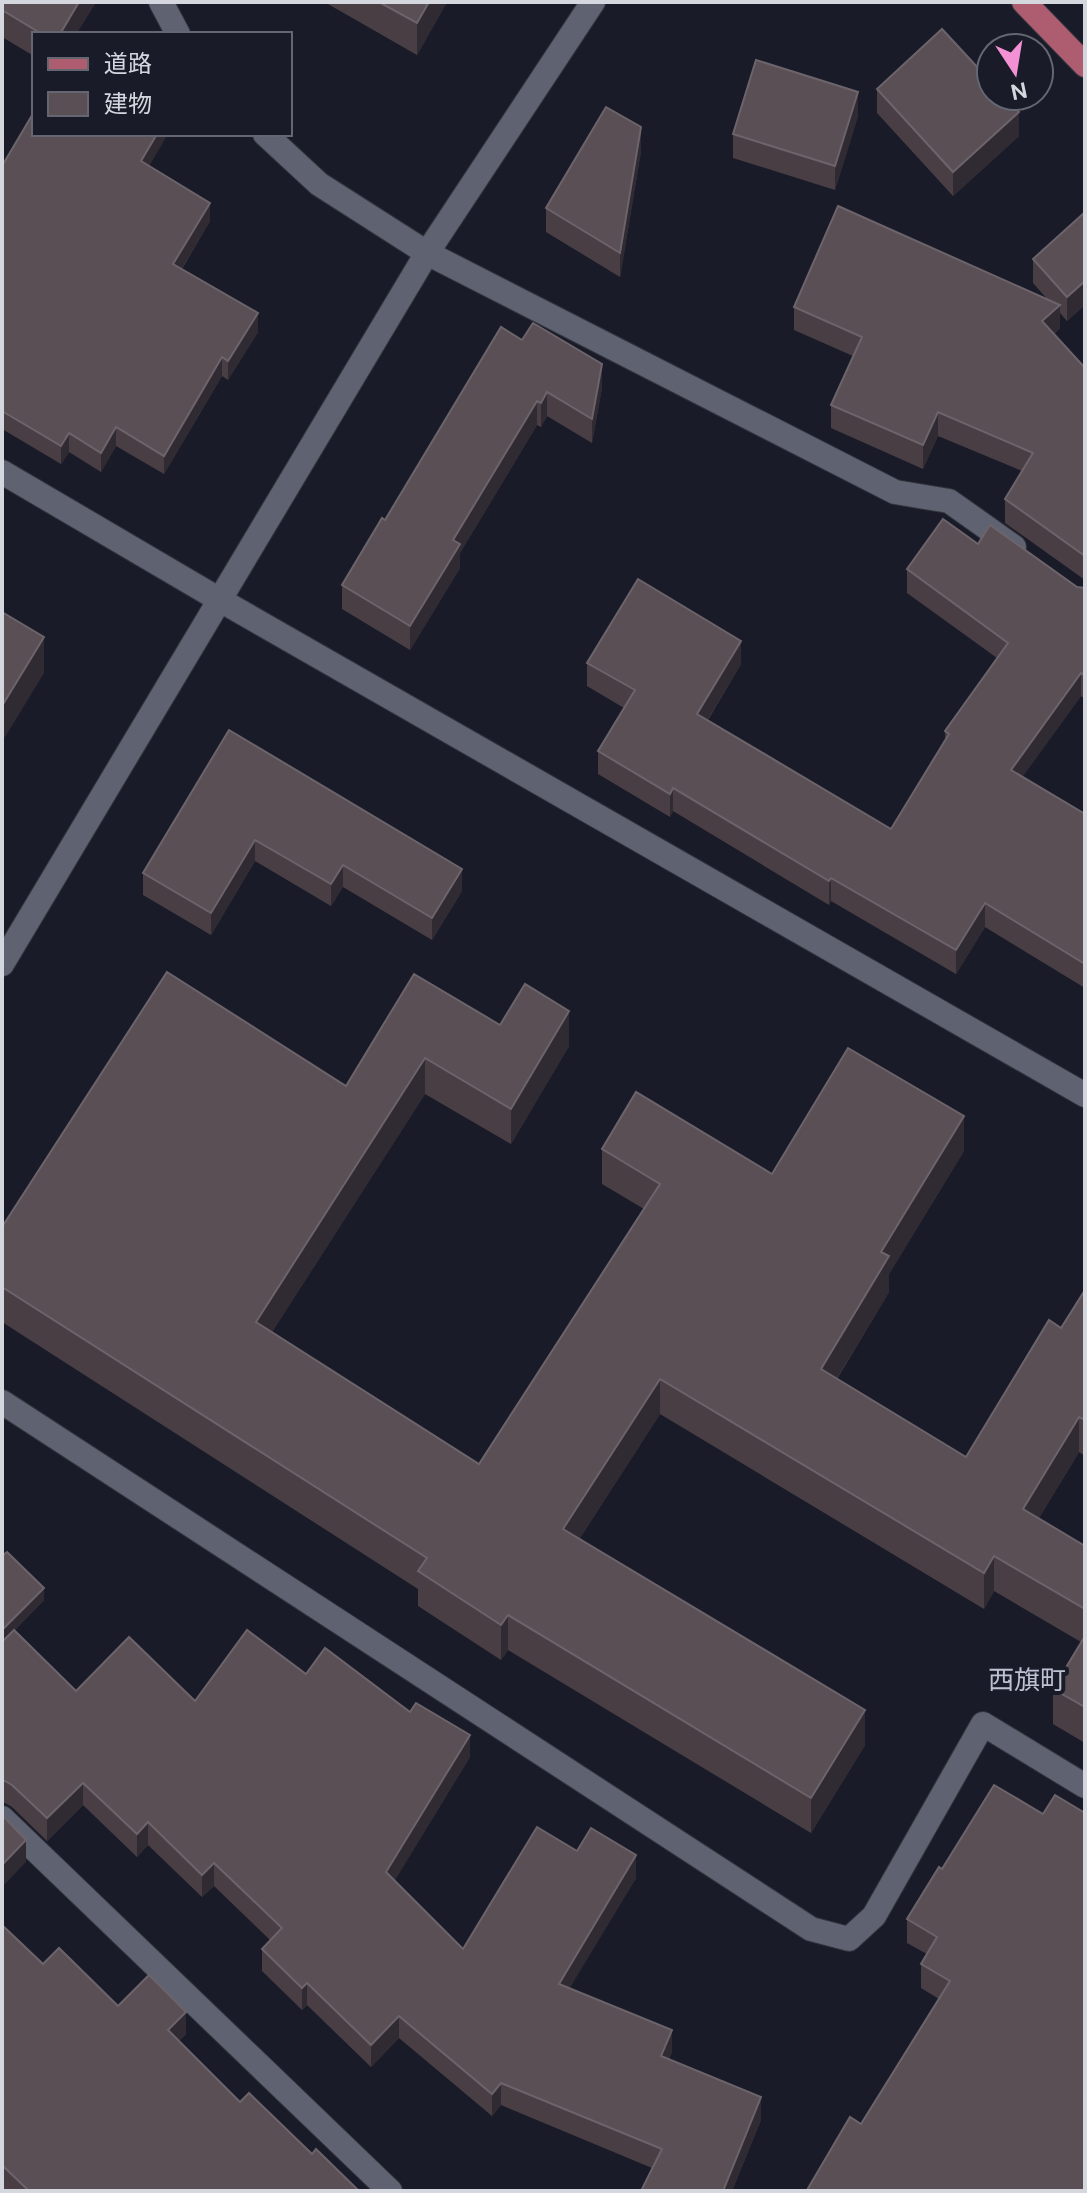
<svg xmlns="http://www.w3.org/2000/svg" width="1087" height="2193" font-family="'DM Sans','Noto Sans JP',sans-serif">
<rect width="100%" height="100%" fill="#191c28"/>
<g fill="none" stroke-linecap="round" stroke-linejoin="round">
<defs>
<g id="minor">
<polyline points="161,2 178,34"/>
<polyline points="265,134 319,184 427,253 895,492 949,501 1014,547"/>
<polyline points="2,472 220,600 1085,1095"/>
<polyline points="2,964 427,253 593,2"/>
<polyline points="2,1402 811,1929 849,1939 874,1916 983,1724 1085,1786"/>
<polyline points="2,1818 390,2191"/>
</g>
<polyline id="major" points="1024,2 1085,65"/>
</defs>
<use href="#minor" stroke="#33353e" stroke-width="26"/>
<use href="#major" stroke="#33353e" stroke-width="26"/>
<use href="#minor" stroke="#5f6371" stroke-width="24"/>
<use href="#major" stroke="#ae5c6f" stroke-width="24"/>
</g>
<g fill="#4a3e45">
<polygon points="2,2 96,2 76,34 34,34 34,56 2,37"/>
<polygon points="328,2 447,2 417,55 328,4"/>
<polygon points="877,89 1019,136 953,196 877,113"/>
<polygon points="858,116 835,190 733,158 733,134"/>
<polygon points="641,151 620,277 546,232 546,208"/>
<polygon points="2,166 149,166 210,221 182,269 258,332 228,380 222,376 164,474 116,446 101,472 69,452 61,464 2,429"/>
<polygon points="1085,214 1085,305 1067,321 1060,313 1060,328 1054,334 1085,368 1085,580 1005,523 1005,499 1022,471 938,436 923,469 831,428 831,405 853,356 794,330 794,307 1047,299 1033,283 1033,259"/>
<polygon points="501,327 602,388 592,443 547,416 541,427 537,425 460,553 460,568 410,650 342,609 342,585 385,520"/>
<polygon points="978,544 1077,587 1085,588 1085,699 1081,696 1022,777 1085,814 1085,988 985,927 956,974 831,901 829,905 673,811 670,817 598,774 598,751 624,708 587,686 587,663 741,664 708,720 891,829 945,741 945,731 997,658 907,593 907,569"/>
<polygon points="229,730 462,891 432,940 343,887 331,906 255,861 211,935 143,895 143,873"/>
<polygon points="500,1025 569,1046 511,1144 425,1094 272,1332 479,1464 644,1209 602,1184 602,1149 772,1174 964,1151 889,1274 889,1292 837,1379 966,1457 1061,1328 1085,1290 1085,1456 1079,1452 1039,1518 1085,1546 1085,1743 1053,1724 1053,1689 1081,1642 994,1591 984,1609 660,1414 580,1538 865,1745 811,1833 508,1650 501,1660 418,1606 418,1589 2,1322 2,1227 346,1086"/>
<polygon points="2,1556 44,1600 15,1630 76,1691 195,1701 306,1674 470,1757 394,1881 463,1949 577,1851 636,1878 569,1988 672,2052 669,2059 761,2120 732,2191 641,2191 652,2168 501,2105 492,2116 399,2038 371,2067 307,2005 302,2010 262,1971 262,1949 270,1940 214,1886 202,1897 148,1845 137,1857 83,1805 47,1841 12,1807 5,1803 2,1804"/>
<polygon points="939,1867 1085,2191 807,2191 861,2124 939,1999 921,1988 921,1964 927,1954 907,1943 907,1919"/>
<polygon points="2,1925 43,1964 118,2006 186,2034 179,2041 240,2102 312,2154 359,2191 6,2191 2,2187"/>
</g>
<g fill="#302a32">
<polygon points="79,2 96,2 76,34 60,34"/>
<polygon points="429,2 447,2 417,55 417,23"/>
<polygon points="858,92 858,116 835,190 835,166"/>
<polygon points="1019,112 1019,136 953,196 953,172"/>
<polygon points="641,127 641,151 620,277 620,253"/>
<polygon points="157,134 168,134 141,180 141,161"/>
<polygon points="210,203 210,221 173,283 173,264"/>
<polygon points="1085,281 1085,305 1067,321 1067,297"/>
<polygon points="1060,305 1060,328 1042,344 1042,321"/>
<polygon points="258,313 258,332 228,380 228,361"/>
<polygon points="222,357 222,376 164,474 164,456"/>
<polygon points="602,364 602,388 592,443 592,419"/>
<polygon points="547,392 547,416 541,427 541,403"/>
<polygon points="537,401 537,425 460,553 460,568 410,650 410,626 453,540"/>
<polygon points="938,412 938,436 923,469 923,445"/>
<polygon points="116,427 116,446 101,472 101,453"/>
<polygon points="69,433 69,452 61,464 61,446"/>
<polygon points="44,637 44,673 2,742 2,706"/>
<polygon points="741,641 741,664 697,737 697,714"/>
<polygon points="1081,673 1081,696 1011,793 1011,770"/>
<polygon points="673,788 673,811 670,817 670,794"/>
<polygon points="255,840 255,861 211,935 211,913"/>
<polygon points="343,865 343,887 331,906 331,884"/>
<polygon points="462,869 462,891 432,940 432,918"/>
<polygon points="831,878 831,901 829,905 829,881"/>
<polygon points="985,903 985,927 956,974 956,950"/>
<polygon points="569,1011 569,1046 511,1144 511,1109"/>
<polygon points="425,1058 425,1094 256,1357 256,1322"/>
<polygon points="964,1116 964,1151 889,1274 889,1292 821,1404 821,1369 881,1252"/>
<polygon points="660,1379 660,1414 563,1564 563,1529"/>
<polygon points="1079,1417 1079,1452 1023,1544 1023,1509"/>
<polygon points="994,1556 994,1591 984,1609 984,1573"/>
<polygon points="44,1588 44,1600 2,1643 2,1630"/>
<polygon points="508,1615 508,1650 501,1660 501,1625"/>
<polygon points="865,1710 865,1745 811,1833 811,1798"/>
<polygon points="470,1735 470,1757 386,1895 386,1872"/>
<polygon points="83,1783 83,1805 47,1841 47,1818"/>
<polygon points="148,1822 148,1845 137,1857 137,1834"/>
<polygon points="26,1840 26,1862 2,1887 2,1865"/>
<polygon points="636,1855 636,1878 559,2006 559,1984"/>
<polygon points="214,1863 214,1886 202,1897 202,1875"/>
<polygon points="307,1983 307,2005 302,2010 302,1988"/>
<polygon points="186,2012 186,2034 168,2052 168,2030"/>
<polygon points="399,2016 399,2038 371,2067 371,2045"/>
<polygon points="672,2030 672,2052 661,2078 661,2056"/>
<polygon points="501,2083 501,2105 492,2116 492,2094"/>
<polygon points="761,2097 761,2120 732,2191 723,2191"/>
</g>
<g fill="#594f55" stroke="#6d646b" stroke-width="2">
<polygon points="2,2 79,2 60,34 42,34 2,10"/>
<polygon points="379,2 429,2 417,23"/>
<polygon points="942,29 991,82 991,96 1004,96 1019,112 953,172 877,89"/>
<polygon points="756,60 858,92 835,166 733,134"/>
<polygon points="606,107 641,127 620,253 546,208"/>
<polygon points="34,112 34,134 157,134 141,161 210,203 173,264 258,313 228,361 222,357 164,456 116,427 101,453 69,433 61,446 2,411 2,166"/>
<polygon points="838,206 1060,305 1042,321 1085,368 1085,556 1005,499 1033,453 938,412 923,445 831,405 862,337 794,307"/>
<polygon points="1084,213 1085,281 1067,297 1033,259"/>
<polygon points="533,323 602,364 592,419 547,392 541,403 537,401 453,540 460,544 410,626 342,585 382,518 385,520 501,327 522,340"/>
<polygon points="943,519 978,544 990,525 1077,587 1085,588 1085,676 1081,673 1011,770 1085,814 1085,964 985,903 956,950 831,878 829,881 673,788 670,794 598,751 635,690 587,663 638,579 741,641 697,714 891,829 949,734 945,731 1008,643 907,569"/>
<polygon points="2,612 44,637 2,706"/>
<polygon points="229,730 462,869 432,918 343,865 331,884 255,840 211,913 143,873"/>
<polygon points="167,972 346,1086 414,974 500,1025 525,984 569,1011 511,1109 425,1058 256,1322 479,1464 660,1184 602,1149 636,1092 772,1174 848,1048 964,1116 881,1252 889,1256 821,1369 966,1457 1049,1320 1061,1328 1085,1290 1085,1420 1079,1417 1023,1509 1085,1546 1085,1609 994,1556 984,1573 660,1379 563,1529 865,1710 811,1798 508,1615 501,1625 418,1571 427,1558 2,1287 2,1227"/>
<polygon points="7,1552 44,1588 2,1630 2,1556"/>
<polygon points="14,1630 76,1691 129,1637 195,1701 247,1630 306,1674 325,1648 410,1712 416,1703 470,1735 386,1872 463,1949 537,1827 577,1851 591,1828 636,1855 559,1984 672,2030 661,2056 761,2097 723,2191 641,2191 662,2149 501,2083 492,2094 399,2016 371,2045 307,1983 302,1988 262,1949 282,1928 214,1863 202,1875 148,1822 137,1834 83,1783 47,1818 12,1785 5,1781 2,1781 2,1642"/>
<polygon points="1085,1636 1085,1707 1053,1689"/>
<polygon points="994,1785 1043,1814 1055,1795 1085,1813 1085,2191 809,2191 807,2190 850,2117 861,2124 950,1981 921,1964 937,1937 907,1919 939,1867 942,1869"/>
<polygon points="2,1815 26,1840 2,1865"/>
<polygon points="2,1925 43,1964 59,1948 118,2006 149,1975 186,2012 168,2030 240,2102 249,2093 312,2154 316,2149 359,2191 29,2191 2,2165"/>
</g>
<g text-anchor="middle" dominant-baseline="central" stroke-width="8" stroke-linejoin="round" paint-order="stroke">
<g font-size="26" fill="#bdc1d1" stroke="#191c28">
<text x="1027" y="1680">西旗町</text>
</g>
</g>
<rect width="1087" height="2193" fill="none" stroke="#d5d7df" stroke-width="8"/>
<rect x="32" y="32" width="260" height="104" fill="#191c28" stroke="#646771" stroke-width="2"/>
<rect x="48" y="58" width="40" height="12" fill="#ae5c6f" stroke="#646771" stroke-width="2"/>
<text x="104" y="72" font-size="24" fill="#d5d7df">道路</text>
<rect x="48" y="92" width="40" height="24" fill="#594f55" stroke="#646771" stroke-width="2"/>
<text x="104" y="112" font-size="24" fill="#d5d7df">建物</text>
<g transform="translate(1015 72) rotate(168)"><circle r="38" fill="#191c28" stroke="#646771" stroke-width="2"/>
<path d="M0-6L14 30L0 20L-14 30Z" fill="#f491d4"/>
<text y="-12" font-size="22" font-weight="bold" text-anchor="middle" fill="#d5d7df">N</text>
</g>
</svg>
